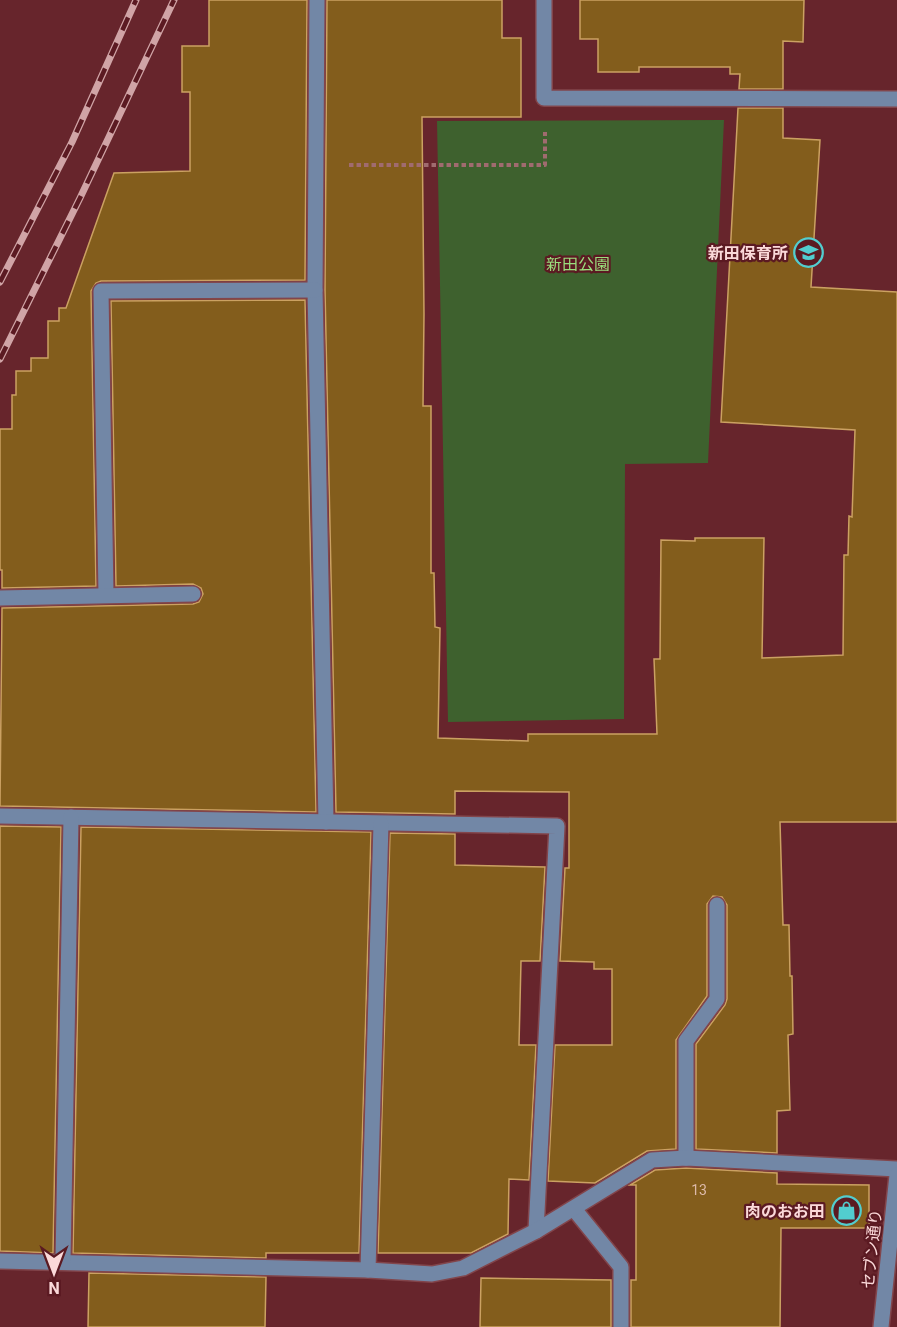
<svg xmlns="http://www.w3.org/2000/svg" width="897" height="1327" font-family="Roboto,'Noto Sans JP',sans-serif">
<rect width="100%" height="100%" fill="#67252c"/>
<polygon fill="#3e612e" points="724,120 708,463 625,464 624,719 448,722 437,121"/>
<g fill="#835d1c" stroke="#cba162" stroke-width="1.5">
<polygon points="209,0 307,0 305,280 101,281 96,283 91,291 96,586 2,588 2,570 0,570 0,429 12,429 12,395 16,395 16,371 31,371 31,358 48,358 48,321 59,321 59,308 66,308 114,173 190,171 190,92 182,92 182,46 209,46"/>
<polygon points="327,0 502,0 502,38 521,38 521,117 422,117 424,314 423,406 431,406 431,573 434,573 435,627 440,628 438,738 528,741 528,734 657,734 654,659 660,659 661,540 695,541 695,538 764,538 762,658 843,655 844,555 848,555 849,516 852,517 855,430 721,422 738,108 783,108 783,138 820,140 811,287 897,292 897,822 780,822 783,925 789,925 790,976 792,976 793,1034 788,1035 790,1110 777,1111 777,1153 696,1149 696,1044 725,1005 727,999 727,905 722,897 713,896 707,904 707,996 676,1040 676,1149 647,1151 595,1183 548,1181 555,1045 612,1045 612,969 594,969 594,962 560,961 565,868 569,868 569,792 455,791 455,814 336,812 325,290"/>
<polygon points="580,0 804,0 803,42 783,41 783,89 739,89 740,74 730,74 730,67 639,67 639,72 598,72 598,39 580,39"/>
<polygon points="305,300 316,812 0,806 2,608 193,604 199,602 203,594 201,588 193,584 116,586 111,301"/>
<polygon points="0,826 61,827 53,1253 0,1251"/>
<polygon points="81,827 371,832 359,1253 266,1253 266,1258 73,1253"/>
<polygon points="390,833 455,834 455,865 545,867 540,961 521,961 519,1045 536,1045 529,1180 509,1179 508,1234 471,1253 378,1253"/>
<polygon points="686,1168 777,1173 777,1184 869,1185 869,1228 781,1228 780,1327 631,1327 631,1280 636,1280 636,1185 630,1185 655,1170"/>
<polygon points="89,1273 266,1277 265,1327 88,1327"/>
<polygon points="481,1278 611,1280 611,1327 480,1327"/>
</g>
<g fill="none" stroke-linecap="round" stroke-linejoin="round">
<defs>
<g id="minor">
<polyline points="317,0 315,290 326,822"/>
<polyline points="544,0 544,98 897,99"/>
<polyline points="106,595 101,291 315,290"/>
<polyline points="0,598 193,594"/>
<polyline points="0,816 557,826 536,1231"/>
<polyline points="686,1158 686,1041 717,999 717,905"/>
<polyline points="574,1209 621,1267 621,1327"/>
<polyline points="0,1261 368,1270 432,1274 463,1268 536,1231 652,1160 686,1158 897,1169"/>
<polyline points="63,1262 71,817"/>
<polyline points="368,1270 381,824"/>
<polyline points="881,1327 897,1175"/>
</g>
</defs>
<use href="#minor" stroke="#82454b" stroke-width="18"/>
<polyline stroke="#a06b6f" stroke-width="4" stroke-dasharray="4.5 3" stroke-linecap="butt" points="349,165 545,165 545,132"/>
<use href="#minor" stroke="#7287a6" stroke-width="15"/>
<defs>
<g id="rail">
<polyline points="0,282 72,142 136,0"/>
<polyline points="0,359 80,198 174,0"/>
</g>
</defs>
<use href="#rail" stroke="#d0a4a6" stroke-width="7"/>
<use href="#rail" stroke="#5b1a22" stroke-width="4.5" stroke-dasharray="14" stroke-linecap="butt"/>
</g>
<defs>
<symbol id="school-ring" viewBox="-11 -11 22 22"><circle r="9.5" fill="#5b1a22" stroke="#52cdcf" stroke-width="1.5"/><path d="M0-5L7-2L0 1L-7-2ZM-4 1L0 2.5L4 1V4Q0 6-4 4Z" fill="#52cdcf"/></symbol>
<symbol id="shop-ring" viewBox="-11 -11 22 22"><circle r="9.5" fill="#5b1a22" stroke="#52cdcf" stroke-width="1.5"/><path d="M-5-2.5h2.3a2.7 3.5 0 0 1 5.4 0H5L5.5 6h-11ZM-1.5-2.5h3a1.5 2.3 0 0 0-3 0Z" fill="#52cdcf"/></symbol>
</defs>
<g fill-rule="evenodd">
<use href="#school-ring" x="792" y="236" width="33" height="33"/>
<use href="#shop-ring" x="830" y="1194" width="33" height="33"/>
</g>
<g text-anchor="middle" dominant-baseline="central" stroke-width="4.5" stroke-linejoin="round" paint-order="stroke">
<g font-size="14" fill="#ddbaaa">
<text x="699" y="1190">13</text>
</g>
<g font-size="16" font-weight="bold" fill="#fbd9d9" stroke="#5b1a22" text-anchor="end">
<text x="788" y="253">新田保育所</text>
<text x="825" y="1211">肉のおお田</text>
</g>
<g font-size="16" fill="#9ade7d" stroke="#5b1a22">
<text x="578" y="264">新田公園</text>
</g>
<g font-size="16" fill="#fbd9d9" stroke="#5b1a22">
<text transform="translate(872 1249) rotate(-84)">セブン通り</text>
</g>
</g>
<g transform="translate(54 1273) rotate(180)" stroke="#5b1a22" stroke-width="4.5" paint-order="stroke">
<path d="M0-4.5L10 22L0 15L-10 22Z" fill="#fbd9d9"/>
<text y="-9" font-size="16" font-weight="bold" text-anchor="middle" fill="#fbd9d9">N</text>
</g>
</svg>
